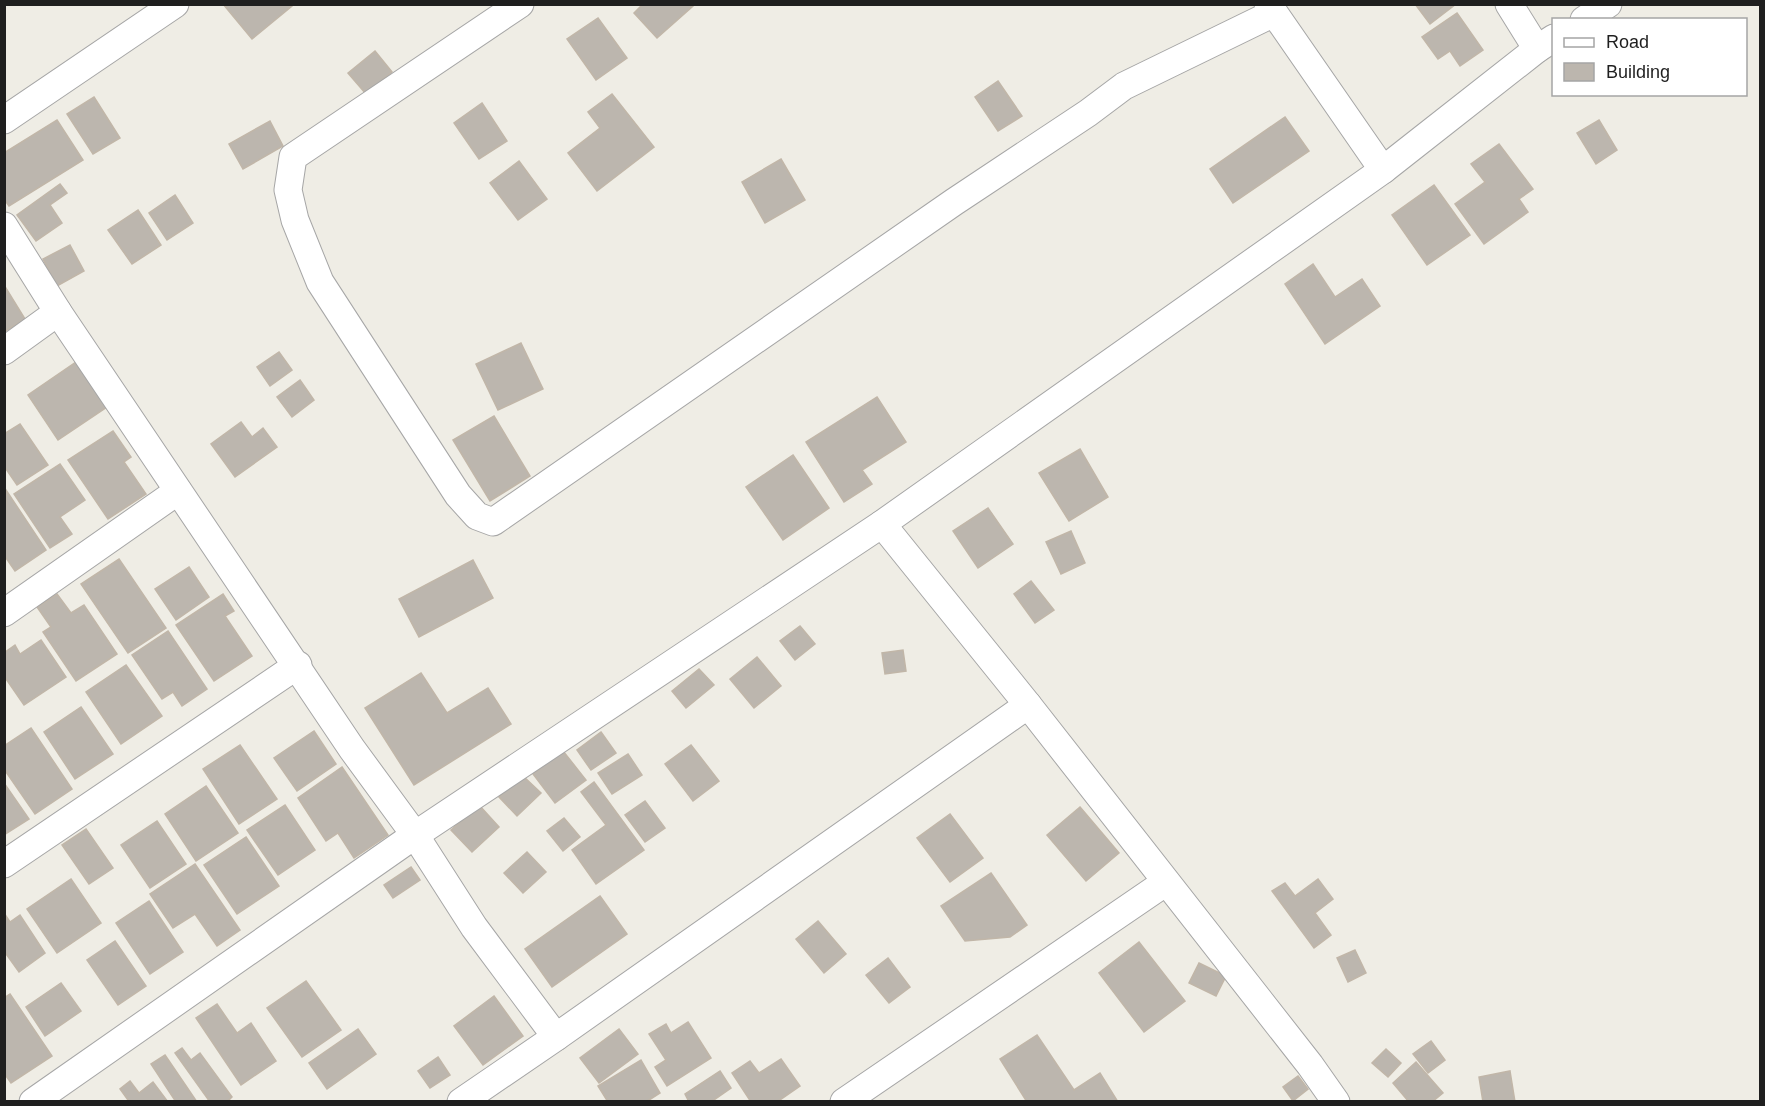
<svg xmlns="http://www.w3.org/2000/svg" width="1765" height="1106" font-family="Helvetica,sans-serif">
<rect width="100%" height="100%" fill="#efede5"/>
<g fill="#bcb6ae" stroke="#c1b6a8" stroke-width="1.5">
<polygon points="223,4 291,4 292,6 252,39"/>
<polygon points="643,4 692,4 693,6 657,38 634,13"/>
<polygon points="1415,4 1456,4 1430,24"/>
<polygon points="1457,13 1483,50 1460,66 1450,51 1438,59 1422,37"/>
<polygon points="598,18 627,58 596,80 567,39"/>
<polygon points="375,51 392,72 366,94 348,73"/>
<polygon points="998,81 1022,116 998,131 975,97"/>
<polygon points="612,94 654,147 597,191 568,153 600,128 588,112"/>
<polygon points="94,97 120,138 93,154 67,114"/>
<polygon points="482,103 507,141 479,159 454,123"/>
<polygon points="1285,117 1309,151 1233,203 1210,169"/>
<polygon points="57,120 83,160 9,206 4,199 4,153"/>
<polygon points="1599,120 1617,150 1596,164 1577,133"/>
<polygon points="270,121 283,146 243,169 229,144"/>
<polygon points="1499,144 1533,189 1519,199 1528,212 1484,244 1455,204 1485,182 1471,164"/>
<polygon points="781,159 805,200 765,223 742,182"/>
<polygon points="519,161 547,199 518,220 490,183"/>
<polygon points="60,184 67,193 50,205 62,223 36,241 17,215"/>
<polygon points="1434,185 1470,235 1427,265 1392,215"/>
<polygon points="175,195 193,223 167,240 149,213"/>
<polygon points="138,210 161,245 132,264 108,230"/>
<polygon points="70,245 84,271 57,286 43,259"/>
<polygon points="1313,264 1335,297 1362,279 1380,306 1325,344 1285,284"/>
<polygon points="4,285 25,319 4,332"/>
<polygon points="521,343 543,389 498,410 476,364"/>
<polygon points="279,352 292,370 270,386 257,367"/>
<polygon points="76,362 107,407 58,440 28,395"/>
<polygon points="300,380 314,400 292,417 277,397"/>
<polygon points="877,397 906,442 862,470 872,484 844,502 806,442"/>
<polygon points="494,416 530,476 490,501 453,440"/>
<polygon points="241,422 252,437 263,428 277,447 235,477 211,444"/>
<polygon points="20,424 48,465 17,485 4,466 4,434"/>
<polygon points="113,431 131,457 124,462 146,494 108,519 68,460"/>
<polygon points="1080,449 1108,497 1069,521 1039,473"/>
<polygon points="793,455 829,508 783,540 746,487"/>
<polygon points="60,464 85,500 60,517 72,534 50,548 14,494"/>
<polygon points="6,490 46,550 15,571 4,555"/>
<polygon points="988,508 1013,544 978,568 953,531"/>
<polygon points="1071,531 1085,563 1061,574 1046,542"/>
<polygon points="119,559 166,628 128,653 81,584"/>
<polygon points="473,560 493,598 419,637 399,599"/>
<polygon points="189,567 209,597 176,620 155,589"/>
<polygon points="1031,581 1054,610 1035,623 1014,594"/>
<polygon points="57,594 71,613 84,605 117,654 76,681 43,632 51,627 37,607"/>
<polygon points="223,594 234,611 225,616 252,656 214,681 176,625"/>
<polygon points="800,626 815,644 795,660 780,641"/>
<polygon points="168,631 207,689 182,706 173,692 162,699 132,655"/>
<polygon points="41,640 66,677 24,705 4,676 4,653 15,645 20,654"/>
<polygon points="903,650 906,671 885,674 882,653"/>
<polygon points="757,657 781,686 754,708 730,679"/>
<polygon points="126,665 162,716 121,744 86,692"/>
<polygon points="699,669 714,685 686,708 672,691"/>
<polygon points="421,673 447,713 488,688 511,724 414,785 365,708"/>
<polygon points="81,707 113,754 75,779 44,732"/>
<polygon points="31,728 72,789 35,814 4,769 4,746"/>
<polygon points="314,731 336,764 297,791 274,758"/>
<polygon points="601,732 616,753 591,770 577,750"/>
<polygon points="240,745 277,799 239,824 203,769"/>
<polygon points="691,745 719,781 693,801 665,764"/>
<polygon points="563,751 586,780 555,803 533,774"/>
<polygon points="628,754 642,775 612,794 598,773"/>
<polygon points="342,767 388,835 354,858 338,833 326,841 298,798"/>
<polygon points="522,775 541,793 517,816 499,797"/>
<polygon points="594,782 644,850 596,884 572,850 606,825 581,792"/>
<polygon points="4,783 29,819 4,835"/>
<polygon points="206,786 238,833 196,861 165,814"/>
<polygon points="645,801 665,828 645,842 625,815"/>
<polygon points="285,805 315,850 278,875 247,830"/>
<polygon points="479,805 499,827 472,852 451,830"/>
<polygon points="1080,807 1119,853 1086,881 1047,835"/>
<polygon points="950,814 983,858 950,882 917,838"/>
<polygon points="564,818 580,837 563,851 547,831"/>
<polygon points="157,821 186,864 150,888 121,845"/>
<polygon points="86,829 113,868 89,884 62,845"/>
<polygon points="246,837 279,886 237,914 204,865"/>
<polygon points="527,852 546,872 523,893 504,873"/>
<polygon points="195,864 240,930 217,946 195,914 173,928 150,894"/>
<polygon points="411,867 420,880 393,898 384,885"/>
<polygon points="991,873 1027,925 1010,937 965,941 941,906"/>
<polygon points="71,879 101,923 57,953 27,909"/>
<polygon points="1318,879 1333,899 1315,913 1331,935 1314,948 1272,891 1285,883 1295,896"/>
<polygon points="600,896 627,934 552,987 525,949"/>
<polygon points="149,901 183,952 150,974 116,923"/>
<polygon points="4,913 10,922 20,915 45,953 19,972 4,951"/>
<polygon points="818,921 846,954 824,973 796,939"/>
<polygon points="115,941 146,986 118,1005 87,960"/>
<polygon points="1139,942 1185,1001 1144,1032 1099,973"/>
<polygon points="1355,950 1366,973 1348,982 1337,958"/>
<polygon points="888,958 910,987 889,1003 866,975"/>
<polygon points="1199,963 1226,976 1216,996 1189,983"/>
<polygon points="306,981 341,1030 302,1057 267,1008"/>
<polygon points="61,983 81,1011 45,1036 26,1007"/>
<polygon points="10,994 52,1056 11,1083 4,1073 4,998"/>
<polygon points="494,996 523,1036 483,1065 454,1026"/>
<polygon points="217,1004 237,1033 251,1023 276,1061 241,1085 196,1018"/>
<polygon points="688,1022 711,1058 667,1086 655,1067 666,1060 649,1034 666,1024 671,1033"/>
<polygon points="358,1029 376,1054 327,1089 309,1063"/>
<polygon points="619,1029 638,1054 599,1083 580,1058"/>
<polygon points="1037,1035 1074,1090 1100,1073 1118,1102 1027,1102 1000,1059"/>
<polygon points="1431,1041 1445,1060 1428,1073 1413,1054"/>
<polygon points="182,1048 191,1060 200,1053 232,1097 227,1102 210,1102 175,1053"/>
<polygon points="1386,1049 1401,1063 1388,1077 1372,1063"/>
<polygon points="165,1055 197,1102 176,1102 151,1064"/>
<polygon points="438,1057 450,1075 430,1088 418,1071"/>
<polygon points="781,1059 800,1086 777,1102 751,1102 732,1073 750,1061 759,1073"/>
<polygon points="641,1060 660,1093 646,1102 608,1102 598,1086"/>
<polygon points="1416,1062 1443,1093 1432,1102 1409,1102 1393,1083"/>
<polygon points="720,1071 731,1088 711,1102 689,1102 685,1094"/>
<polygon points="1510,1071 1515,1102 1483,1102 1479,1077"/>
<polygon points="1298,1076 1308,1089 1293,1101 1283,1087"/>
<polygon points="130,1081 139,1093 153,1082 168,1102 125,1102 128,1100 120,1089"/>
</g>
<g fill="none" stroke-linecap="round" stroke-linejoin="round">
<defs>
<g id="minor">
<polyline points="520,4 293,157 288,190 295,220 320,282 458,495 477,516 493,522 954,202 1088,113 1124,86 1274,13"/>
<polyline points="1268,4 1383,170"/>
<polyline points="1509,4 1537,49"/>
<polyline points="1584,20 1608,4"/>
<polyline points="4,120 175,4"/>
<polyline points="4,226 58,312 352,749 415,835 474,927 556,1037"/>
<polyline points="4,351 58,312"/>
<polyline points="882,524 1028,705 1310,1065 1336,1102"/>
<polyline points="4,613 178,491"/>
<polyline points="4,864 298,665"/>
<polyline points="33,1102 415,835 882,524 1383,170 1537,49 1554,38"/>
<polyline points="461,1102 556,1037 1028,705"/>
<polyline points="844,1102 1166,882"/>
</g>
</defs>
<use href="#minor" stroke="#a6a6a6" stroke-width="29"/>
<use href="#minor" stroke="#fff" stroke-width="27"/>
</g>
<rect width="1765" height="1106" fill="none" stroke="#1f1f1f" stroke-width="12"/>
<rect x="1552" y="18" width="195" height="78" fill="#ffffff" stroke="#a5a5a5" stroke-width="1.5"/>
<rect x="1564" y="38" width="30" height="9" fill="#ffffff" stroke="#a5a5a5" stroke-width="1.5"/>
<text x="1606" y="48" font-size="18" fill="#1f1f1f">Road</text>
<rect x="1564" y="63" width="30" height="18" fill="#bcb6ae" stroke="#a5a5a5" stroke-width="1.5"/>
<text x="1606" y="78" font-size="18" fill="#1f1f1f">Building</text>
</svg>
